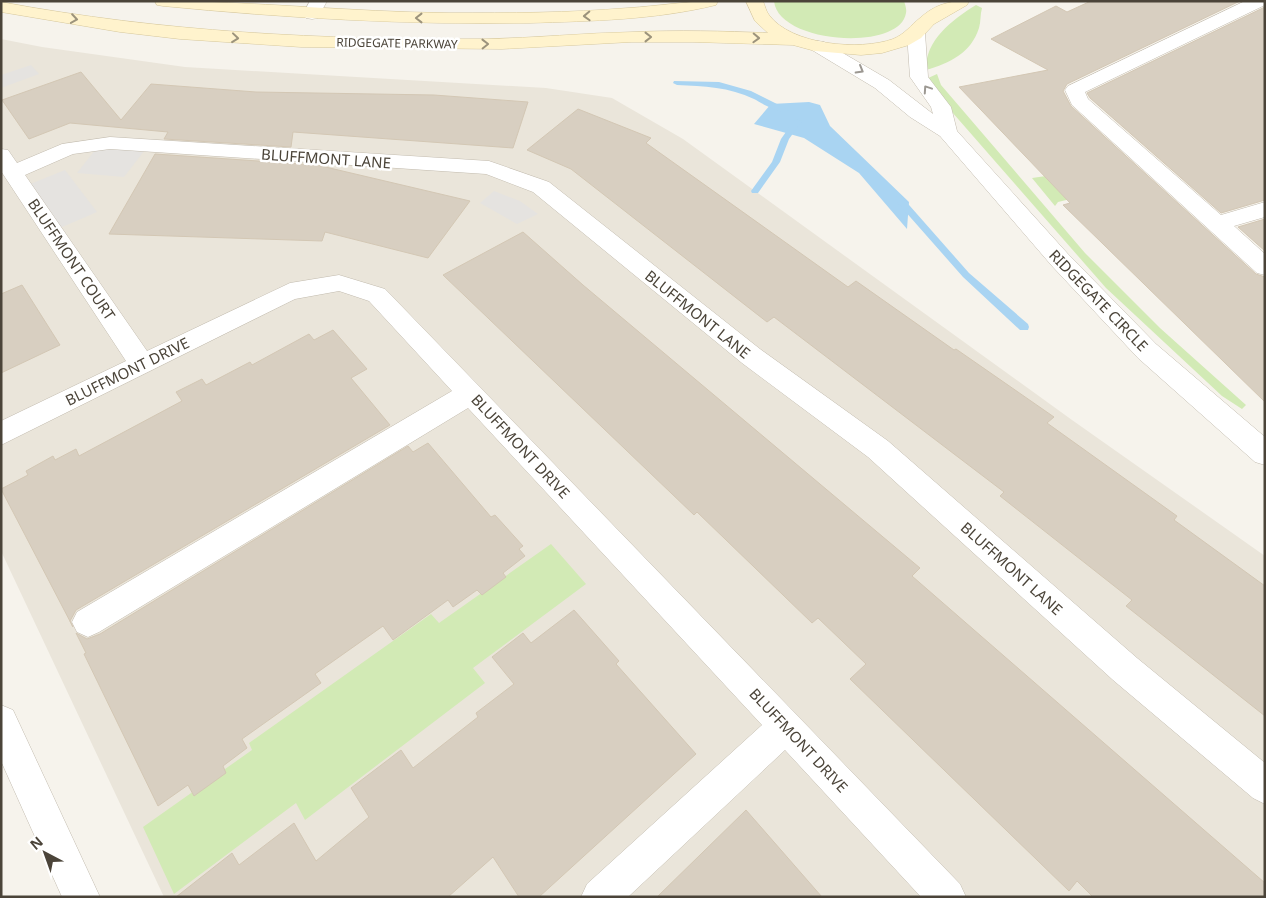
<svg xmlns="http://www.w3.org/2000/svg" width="1266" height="898" font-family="'Noto Sans',sans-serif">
<rect width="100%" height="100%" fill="#f6f3ec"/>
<polygon fill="#eae5da" points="1,39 42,47 185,67 546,88 612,98 683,139 1072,420 1265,556 1265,897 164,897 1,551"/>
<g fill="#d2eab5">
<path d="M 774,1 L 904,1 C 905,4 907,10 906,13 C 900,52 778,44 774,1 Z"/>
<path d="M 976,5 L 982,8 C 980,15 981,21 979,28 C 971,53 950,63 926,70 C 925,40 952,20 976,5 Z"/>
<polygon points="937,74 941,85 1085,253 1160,328 1246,405 1242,409 1222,396 1106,288 945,104 926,79"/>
<polygon points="1053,175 1091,194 1058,202 1055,206 1032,178"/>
<polygon points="551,544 586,584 473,668 485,683 305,820 296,803 174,894 143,827 252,750 249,743 431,614 439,623"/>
</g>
<g fill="#e5e3e0">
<polygon points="31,65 39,74 1,88 1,75"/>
<polygon points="99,145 148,146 124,177 77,173"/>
<polygon points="65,170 97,212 53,231 23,187"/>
<polygon points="494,191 520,201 538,214 517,224 480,203"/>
</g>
<polygon fill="#a9d4f2" points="809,102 820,105 830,126 909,202 907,229 859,173 804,138 754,124 771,104"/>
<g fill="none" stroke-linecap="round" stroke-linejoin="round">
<g fill="#a9d4f2" fill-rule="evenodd">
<path d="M 674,81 L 719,82 L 751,91 L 789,110 C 781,116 762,103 754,99 C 729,87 704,86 677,85 L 673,83 Z"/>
<polygon points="795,119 802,121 789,139 780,162 758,193 752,193 751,191 772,162 781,139"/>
<polygon points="899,196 902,197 969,273 1028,324 1029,327 1028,330 1020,330 963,277 896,201 896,197"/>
</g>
</g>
<g fill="#d8cfc1" stroke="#d3c7b4">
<polygon points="1091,1 1240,1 1067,84 1063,91 1071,106 1256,274 1265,277 1265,402 1063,205 1070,203 959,87 1048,70 991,39 1056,6 1067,12"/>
<polygon points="1265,7 1265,200 1221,213 1090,98 1087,93"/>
<polygon points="81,72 121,120 151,84 256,92 434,95 528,102 513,148 293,132 291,147 164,139 168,132 70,123 29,139 2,100"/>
<polygon points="578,109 651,138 646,143 848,287 856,281 954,350 956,349 1054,417 1047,423 1177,516 1174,520 1265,586 1265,716 1126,606 1132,600 1000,496 1004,492 774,317 767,322 571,169 527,150"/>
<polygon points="155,154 317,165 470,201 428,258 325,232 322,241 109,234"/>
<polygon points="1265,219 1265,251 1238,227"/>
<polygon points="523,232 583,285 920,568 912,576 1265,883 1265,897 1093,897 1077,881 1069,891 850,679 866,664 818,618 812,623 697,512 694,515 443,275"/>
<polygon points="22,285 60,345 1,373 1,294"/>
<polygon points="333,330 367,369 351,378 390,425 76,610 70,621 73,627 1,489 28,475 26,471 53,456 55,460 76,449 79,456 182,401 176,392 202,379 206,385 250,362 252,365 309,334 314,340"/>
<polygon points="428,443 491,517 495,515 523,546 519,549 525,556 503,573 506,577 482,595 477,590 453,607 448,600 393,640 383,626 315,674 321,683 242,739 247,748 223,766 226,773 194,796 188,785 158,806 84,654 86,653 76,633 87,639 100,634 408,446 413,452"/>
<polygon points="574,610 619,661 616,664 696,754 539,897 519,897 493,857 448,897 176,897 232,853 239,865 294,823 316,861 369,817 351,788 401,750 413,768 478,717 476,713 514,684 492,657 523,633 531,643"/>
<polygon points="746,810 822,897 657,897"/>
</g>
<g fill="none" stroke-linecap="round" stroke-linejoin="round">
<defs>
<g id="minor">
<polygon points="310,1 327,1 318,18 312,19 306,18 303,14"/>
<polygon points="1245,1 1265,1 1265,5 1085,92 1088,99 1221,215 1265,202 1265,217 1234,226 1265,254 1265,275 1257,273 1072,105 1065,90 1068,86"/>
<polygon points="916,28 922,29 925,33 928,77 951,107 957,131 1068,254 1156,344 1265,437 1265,465 1255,462 1138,358 1052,266 940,136 910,117 875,88 812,50 809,46 812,42 818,41 824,42 889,80 933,114 931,107 910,77 907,33 910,29"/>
<polygon points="110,137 489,161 549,182 760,349 888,441 1137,658 1265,763 1265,804 1253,798 1113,680 868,457 742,363 533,192 486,174 110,149 73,154 25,175 147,351 290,283 339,275 385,289 960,884 966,897 921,897 785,750 628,897 581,897 587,884 762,725 468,408 99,632 88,637 77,632 72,622 77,612 452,391 369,301 339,291 295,299 1,445 1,421 126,361 1,171 1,149 8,150 17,163 62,144"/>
<polygon points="1,705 13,710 100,897 62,897 1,761"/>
</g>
<g id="secondary">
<path d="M 155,1 C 253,1 351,12 450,13 C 509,13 569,13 628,8 C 659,6 687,1 718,1 L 716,5 C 655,20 592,21 529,23 C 406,25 285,18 163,6 L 157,5 Z"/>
<path d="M 746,1 L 763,1 C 765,6 766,11 769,15 C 791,45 860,51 893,39 C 905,34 910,26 920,18 C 936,4 949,1 969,1 L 967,5 L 934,24 L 921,38 L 909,45 L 882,53 L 861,55 L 815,51 L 793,45 L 693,42 L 631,42 L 502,49 L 301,47 L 180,39 L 120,32 L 1,12 L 1,2 C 162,32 323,40 486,39 C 535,38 584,33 633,32 C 678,30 723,31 768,33 L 755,21 Z"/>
</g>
</defs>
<use href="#minor" stroke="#c2bbae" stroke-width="1"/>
<use href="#secondary" stroke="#d6c79b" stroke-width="1"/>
<use href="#minor" fill="#fff" fill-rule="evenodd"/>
<use href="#secondary" fill="#fff3cd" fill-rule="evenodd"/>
</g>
<defs><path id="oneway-chevron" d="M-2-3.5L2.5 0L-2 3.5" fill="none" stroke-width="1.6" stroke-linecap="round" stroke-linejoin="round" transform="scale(1.25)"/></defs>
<g stroke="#9c937c">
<use href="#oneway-chevron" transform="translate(587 16) rotate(178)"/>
<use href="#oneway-chevron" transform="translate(419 18) rotate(-180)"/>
<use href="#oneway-chevron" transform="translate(74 19) rotate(8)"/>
<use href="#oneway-chevron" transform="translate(648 37)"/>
<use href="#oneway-chevron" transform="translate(235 38) rotate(6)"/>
<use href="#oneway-chevron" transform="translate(756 38) rotate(2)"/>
<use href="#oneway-chevron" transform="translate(485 44) rotate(-1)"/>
</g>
<g stroke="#9c9892">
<use href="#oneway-chevron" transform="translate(860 70) rotate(30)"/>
<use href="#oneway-chevron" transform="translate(927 89) rotate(-124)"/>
</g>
<g text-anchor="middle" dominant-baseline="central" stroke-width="5" stroke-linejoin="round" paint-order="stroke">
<g font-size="12" fill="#4b4439" stroke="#fff">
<text transform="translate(397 43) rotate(1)">RIDGEGATE PARKWAY</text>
</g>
<g font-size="15" fill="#4b4439" stroke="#fff">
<text transform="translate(326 158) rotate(4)">BLUFFMONT LANE</text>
<text transform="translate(72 259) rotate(56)">BLUFFMONT COURT</text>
<text transform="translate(1099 300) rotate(46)">RIDGEGATE CIRCLE</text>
<text transform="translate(698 314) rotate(39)">BLUFFMONT LANE</text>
<text transform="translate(127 371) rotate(-26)">BLUFFMONT DRIVE</text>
<text transform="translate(521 446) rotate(47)">BLUFFMONT DRIVE</text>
<text transform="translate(1012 568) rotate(42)">BLUFFMONT LANE</text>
<text transform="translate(799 740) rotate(47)">BLUFFMONT DRIVE</text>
</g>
</g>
<rect width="1266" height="898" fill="none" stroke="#4b4439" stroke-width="5"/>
<g transform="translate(45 853) rotate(319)" stroke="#ffffff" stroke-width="4" paint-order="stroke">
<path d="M0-4L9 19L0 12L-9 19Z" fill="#4b4439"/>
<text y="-8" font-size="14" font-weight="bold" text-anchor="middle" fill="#4b4439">N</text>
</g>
</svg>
